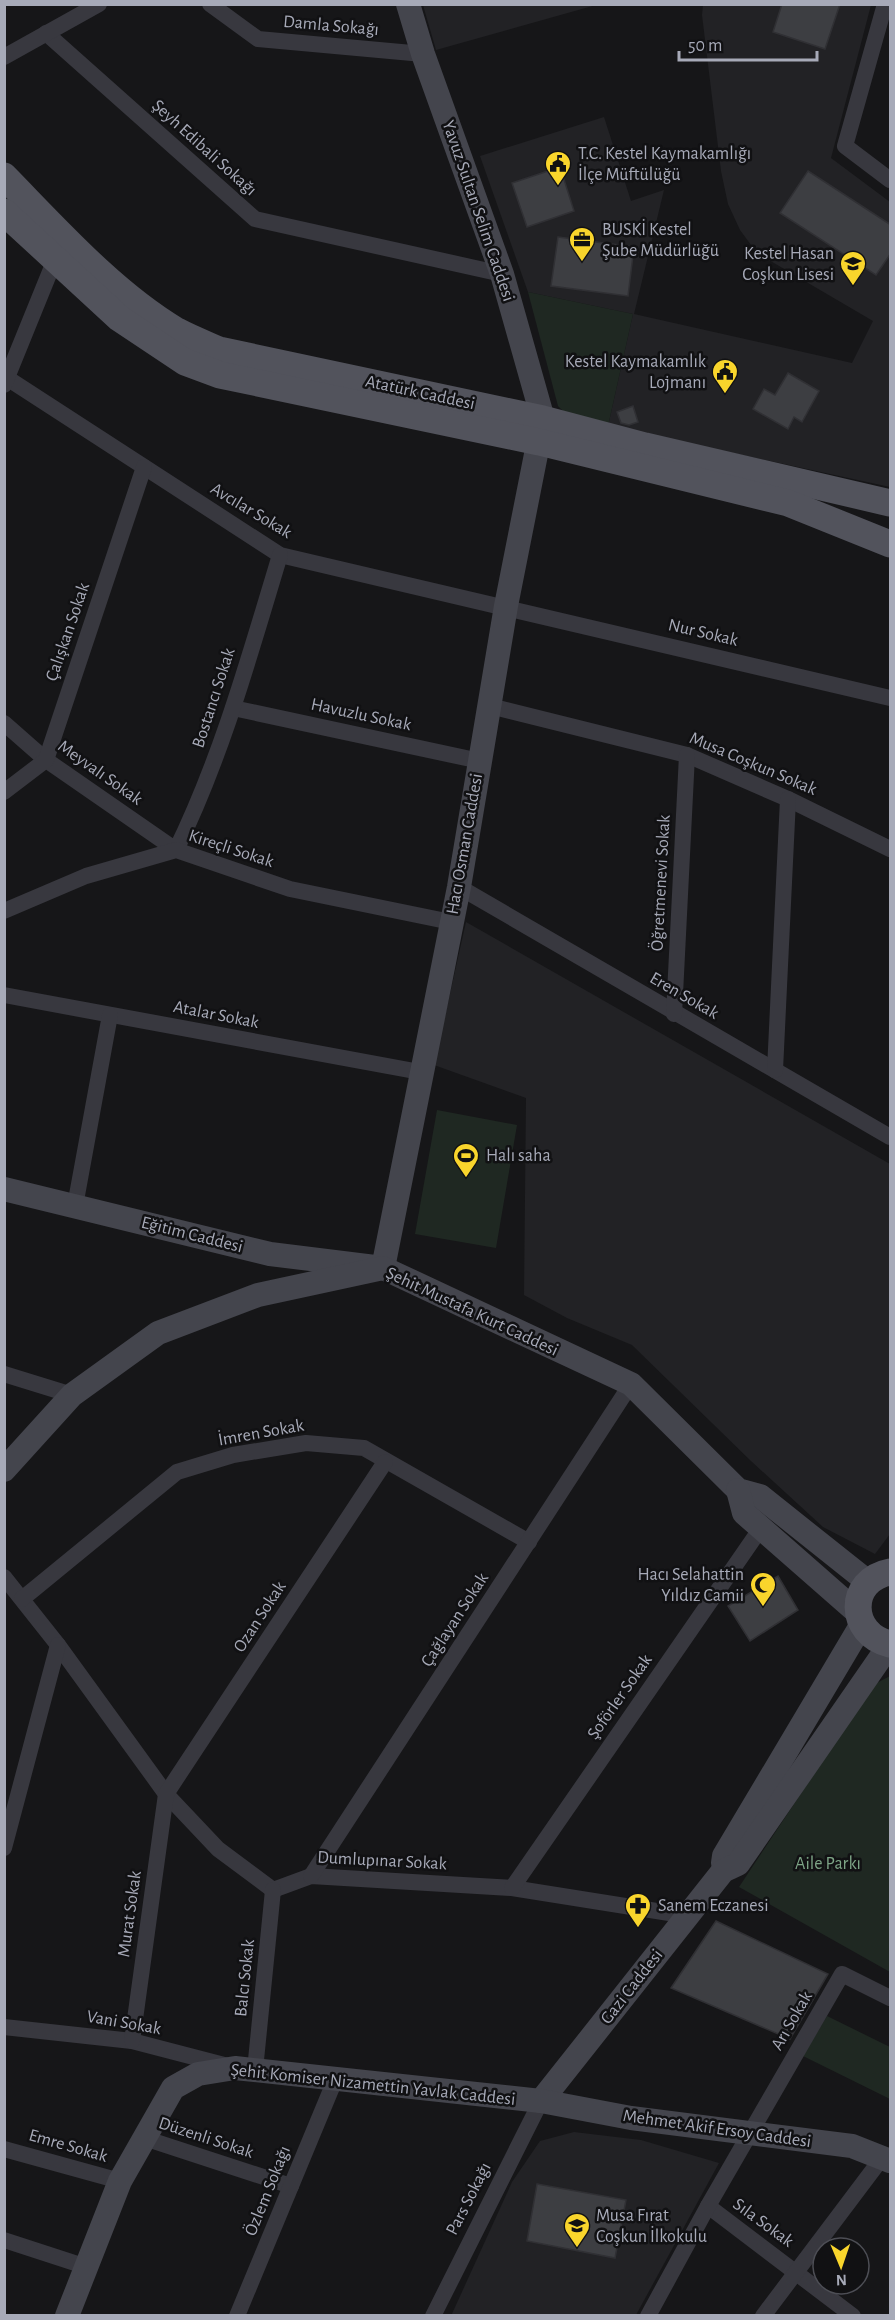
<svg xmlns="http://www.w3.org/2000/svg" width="895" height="2320" font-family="'Alegreya Sans',sans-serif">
<rect width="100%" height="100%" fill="#161618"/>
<g fill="#222225">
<polygon points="423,5 423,4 596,5 436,50"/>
<polygon points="703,5 871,5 831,158 890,202 890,487 608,426 633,314 528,292 480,156 604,117 631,201 664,190 634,314 852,363 873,321 757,253 740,230 728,204 721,171 702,15"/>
<polygon points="466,922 890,1164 890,1534 875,1554 823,1527 751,1461 632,1345 567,1318 524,1295 526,1098 434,1065"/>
<polygon points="574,2132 641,2140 719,2163 636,2315 451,2316 512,2182 540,2141"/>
</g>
<g fill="#1f2822">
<polygon points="528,292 633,314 608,426 566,414 558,406"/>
<polygon points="437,1110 517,1125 496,1248 415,1234"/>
<polygon points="890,1676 890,1972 739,1887 873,1685"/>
<polygon points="827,2016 890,2047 890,2099 803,2056"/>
</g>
<g fill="#3d3e42" stroke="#303034" stroke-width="1.5">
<polygon points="782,4 840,4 825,49 773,32"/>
<polygon points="560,167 574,211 527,227 512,183"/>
<polygon points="808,171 891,225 891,253 876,275 780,213"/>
<polygon points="558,237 634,247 628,296 551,286"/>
<polygon points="788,373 819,391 802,422 794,417 788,429 753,409 764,389 775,395"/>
<polygon points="633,406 638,422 629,425 621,423 617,412"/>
<polygon points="778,1576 798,1610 750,1641 728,1606"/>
<polygon points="716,1921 828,1974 790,2039 671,1988"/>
<polygon points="537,2184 626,2200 615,2258 527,2241"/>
</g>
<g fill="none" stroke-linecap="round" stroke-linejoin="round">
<g stroke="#38383f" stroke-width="16">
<polyline points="210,4 258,39 423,54"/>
<polyline points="885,4 845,146 890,180"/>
<polyline points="46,33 255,219 502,274"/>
<polyline points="4,57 99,4"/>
<polyline points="7,378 280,555 890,698"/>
<polyline points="4,385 58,252"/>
<polyline points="490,706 687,755 788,799 890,849"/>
<polyline points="233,708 480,761"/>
<path d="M 4,723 L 46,760 L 176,850 C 222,756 250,654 280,555"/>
<polyline points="4,792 46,760 144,467"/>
<polyline points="459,887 890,1137"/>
<polyline points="4,911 86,876 176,850 290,889 451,922"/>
<polyline points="4,995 420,1072"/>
<polyline points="674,1014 687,755"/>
<polyline points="775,1070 788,799"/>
<polyline points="75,1206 110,1015"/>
<polyline points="4,1374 72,1395"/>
<polyline points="4,1577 58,1645 166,1794 218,1849 273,1890 311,1876 512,1888 688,1916"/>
<polyline points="22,1599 177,1472 233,1455 306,1443 364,1448 529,1542"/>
<polyline points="4,1848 58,1645"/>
<polyline points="311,1876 631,1384"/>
<polyline points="512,1888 761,1528"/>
<polyline points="4,2027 132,2041 228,2066"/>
<polyline points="132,2041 166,1794 385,1462"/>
<polyline points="255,2070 273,1890"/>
<polyline points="144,2138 291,2186"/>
<polyline points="4,2149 120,2181"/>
<polyline points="708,2206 853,2316"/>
<polyline points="4,2240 87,2267"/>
<polyline points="237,2316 335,2080"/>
<polyline points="433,2316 541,2101"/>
<polyline points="648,2316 708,2206 842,1974 890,1998"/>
<polyline points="763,2316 882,2158"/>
</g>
<g stroke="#44454d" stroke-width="24">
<polyline points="4,1189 270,1254 383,1268 459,887 506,606 543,419 502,274 423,54 408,4"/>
<polyline points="4,1470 72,1395 158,1333 258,1295 383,1268 631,1384 738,1490 760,1496 868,1582"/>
<polyline points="738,1490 744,1513 858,1613"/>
<polyline points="723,1863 724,1856 862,1624"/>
<polyline points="541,2101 723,1871 738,1864 890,1644"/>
<polyline points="67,2316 120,2181 173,2088 198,2074 235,2068 541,2101 631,2118 852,2146 890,2161"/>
</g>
<g stroke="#52535c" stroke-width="27">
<path d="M 4,176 C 56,229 113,293 177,331 C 190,338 205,344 219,350 L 543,419 L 645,446 L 890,503"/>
<polyline points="4,212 119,318 185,362 220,375 539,442 788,503 890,544"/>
<path d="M 890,1572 C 847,1580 848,1634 890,1644"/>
</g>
</g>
<defs>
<symbol id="civic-pin" viewBox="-11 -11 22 30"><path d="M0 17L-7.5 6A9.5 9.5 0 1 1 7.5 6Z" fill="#f9d52c" stroke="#111113"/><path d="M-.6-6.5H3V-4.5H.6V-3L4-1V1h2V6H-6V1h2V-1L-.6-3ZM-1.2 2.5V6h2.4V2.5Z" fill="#111"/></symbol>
<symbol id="office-pin" viewBox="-11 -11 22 30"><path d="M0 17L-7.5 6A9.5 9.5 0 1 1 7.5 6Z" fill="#f9d52c" stroke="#111113"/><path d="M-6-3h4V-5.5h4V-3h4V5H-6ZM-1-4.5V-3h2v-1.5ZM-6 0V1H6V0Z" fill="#111"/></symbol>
<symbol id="school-pin" viewBox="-11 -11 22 30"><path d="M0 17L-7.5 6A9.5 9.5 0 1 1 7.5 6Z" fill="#f9d52c" stroke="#111113"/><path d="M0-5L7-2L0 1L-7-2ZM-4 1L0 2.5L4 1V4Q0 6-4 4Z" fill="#111"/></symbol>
<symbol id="stadium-pin" viewBox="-11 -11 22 30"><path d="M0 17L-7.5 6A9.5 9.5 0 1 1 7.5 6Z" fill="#f9d52c" stroke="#111113"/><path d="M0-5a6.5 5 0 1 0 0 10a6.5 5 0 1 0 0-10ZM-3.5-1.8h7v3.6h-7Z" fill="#111"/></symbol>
<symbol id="mosque-pin" viewBox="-11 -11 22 30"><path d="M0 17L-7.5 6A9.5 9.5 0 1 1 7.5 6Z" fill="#f9d52c" stroke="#111113"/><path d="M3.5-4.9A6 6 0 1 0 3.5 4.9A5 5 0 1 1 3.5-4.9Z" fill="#111"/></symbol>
<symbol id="pharmacy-pin" viewBox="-11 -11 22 30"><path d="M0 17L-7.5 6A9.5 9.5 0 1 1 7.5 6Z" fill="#f9d52c" stroke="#111113"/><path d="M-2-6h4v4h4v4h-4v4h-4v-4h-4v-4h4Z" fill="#111"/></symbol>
</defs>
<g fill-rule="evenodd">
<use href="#civic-pin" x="543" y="149" width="30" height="40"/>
<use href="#office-pin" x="567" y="225" width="30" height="40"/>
<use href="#school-pin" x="838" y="249" width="30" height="40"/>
<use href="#civic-pin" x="710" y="357" width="30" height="40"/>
<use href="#stadium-pin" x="451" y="1141" width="30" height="40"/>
<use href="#mosque-pin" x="748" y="1570" width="30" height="40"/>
<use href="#pharmacy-pin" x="623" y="1891" width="30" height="40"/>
<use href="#school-pin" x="562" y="2211" width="30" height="40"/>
</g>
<g text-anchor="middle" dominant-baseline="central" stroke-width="5" stroke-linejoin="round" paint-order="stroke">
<g font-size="18" fill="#a7aab8" stroke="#111113">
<text transform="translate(331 26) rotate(5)">Damla Sokağı</text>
<text transform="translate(204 148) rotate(42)">Şeyh Edibali Sokağı</text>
<text transform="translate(478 211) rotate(71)">Yavuz Sultan Selim Caddesi</text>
<text transform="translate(420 393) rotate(12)">Atatürk Caddesi</text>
<text transform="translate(251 511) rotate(31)">Avcılar Sokak</text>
<text transform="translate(68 632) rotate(-71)">Çalışkan Sokak</text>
<text transform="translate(703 633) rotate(13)">Nur Sokak</text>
<text transform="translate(214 698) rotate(-72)">Bostancı Sokak</text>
<text transform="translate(361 715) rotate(12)">Havuzlu Sokak</text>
<text transform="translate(753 764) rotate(23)">Musa Coşkun Sokak</text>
<text transform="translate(100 773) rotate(35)">Meyvalı Sokak</text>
<text transform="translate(465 844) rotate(-80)">Hacı Osman Caddesi</text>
<text transform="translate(231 849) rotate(18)">Kireçli Sokak</text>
<text transform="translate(661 883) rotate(-87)">Öğretmenevi Sokak</text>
<text transform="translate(684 996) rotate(30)">Eren Sokak</text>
<text transform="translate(216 1015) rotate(11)">Atalar Sokak</text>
<text transform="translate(192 1235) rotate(14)">Eğitim Caddesi</text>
<text transform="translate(472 1312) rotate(25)">Şehit Mustafa Kurt Caddesi</text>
<text transform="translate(261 1433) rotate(-10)">İmren Sokak</text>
<text transform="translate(260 1617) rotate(-57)">Ozan Sokak</text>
<text transform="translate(455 1620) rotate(-57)">Çağlayan Sokak</text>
<text transform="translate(620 1697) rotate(-55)">Şoförler Sokak</text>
<text transform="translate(382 1861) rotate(3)">Dumlupınar Sokak</text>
<text transform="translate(130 1914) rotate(-82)">Murat Sokak</text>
<text transform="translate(245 1978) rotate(-84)">Balcı Sokak</text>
<text transform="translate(632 1987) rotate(-52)">Gazi Caddesi</text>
<text transform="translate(792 2021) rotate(-60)">Arı Sokak</text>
<text transform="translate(124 2023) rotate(10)">Vani Sokak</text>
<text transform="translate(373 2085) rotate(6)">Şehit Komiser Nizamettin Yavlak Caddesi</text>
<text transform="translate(717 2129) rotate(8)">Mehmet Akif Ersoy Caddesi</text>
<text transform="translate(206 2138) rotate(18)">Düzenli Sokak</text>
<text transform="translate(68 2146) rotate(16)">Emre Sokak</text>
<text transform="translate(268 2191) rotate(-68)">Özlem Sokağı</text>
<text transform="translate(469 2199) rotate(-63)">Pars Sokağı</text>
<text transform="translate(763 2223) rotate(36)">Sıla Sokak</text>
</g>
<g font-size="18" fill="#a7aab8" stroke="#111113" text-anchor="start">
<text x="578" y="154">T.C. Kestel Kaymakamlığı<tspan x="578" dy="21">İlçe Müftülüğü</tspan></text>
<text x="602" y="230">BUSKİ Kestel<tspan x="602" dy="21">Şube Müdürlüğü</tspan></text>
<text x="834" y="254" text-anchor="end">Kestel Hasan<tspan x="834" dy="21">Coşkun Lisesi</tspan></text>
<text x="706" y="362" text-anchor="end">Kestel Kaymakamlık<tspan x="706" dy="21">Lojmanı</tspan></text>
<text x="486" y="1156">Halı saha</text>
<text x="744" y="1575" text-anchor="end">Hacı Selahattin<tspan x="744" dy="21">Yıldız Camii</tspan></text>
<text x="658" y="1906">Sanem Eczanesi</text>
<text x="596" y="2216">Musa Fırat<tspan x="596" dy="21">Coşkun İlkokulu</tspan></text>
</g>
<g font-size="18" fill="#7da486" stroke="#111113">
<text x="828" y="1864">Aile Parkı</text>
</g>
</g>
<rect width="895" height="2320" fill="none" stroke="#a7aab8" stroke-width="12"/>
<g transform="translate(841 2266) rotate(178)"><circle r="28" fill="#111113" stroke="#4d4e55" stroke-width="1.5"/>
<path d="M0-4.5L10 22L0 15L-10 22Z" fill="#f9d52c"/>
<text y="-9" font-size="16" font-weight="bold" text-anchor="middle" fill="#a7aab8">N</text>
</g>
<path d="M679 51v9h138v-9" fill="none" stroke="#a7aab8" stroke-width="3"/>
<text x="688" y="51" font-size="18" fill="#a7aab8" stroke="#111113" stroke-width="4.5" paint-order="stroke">50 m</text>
</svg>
